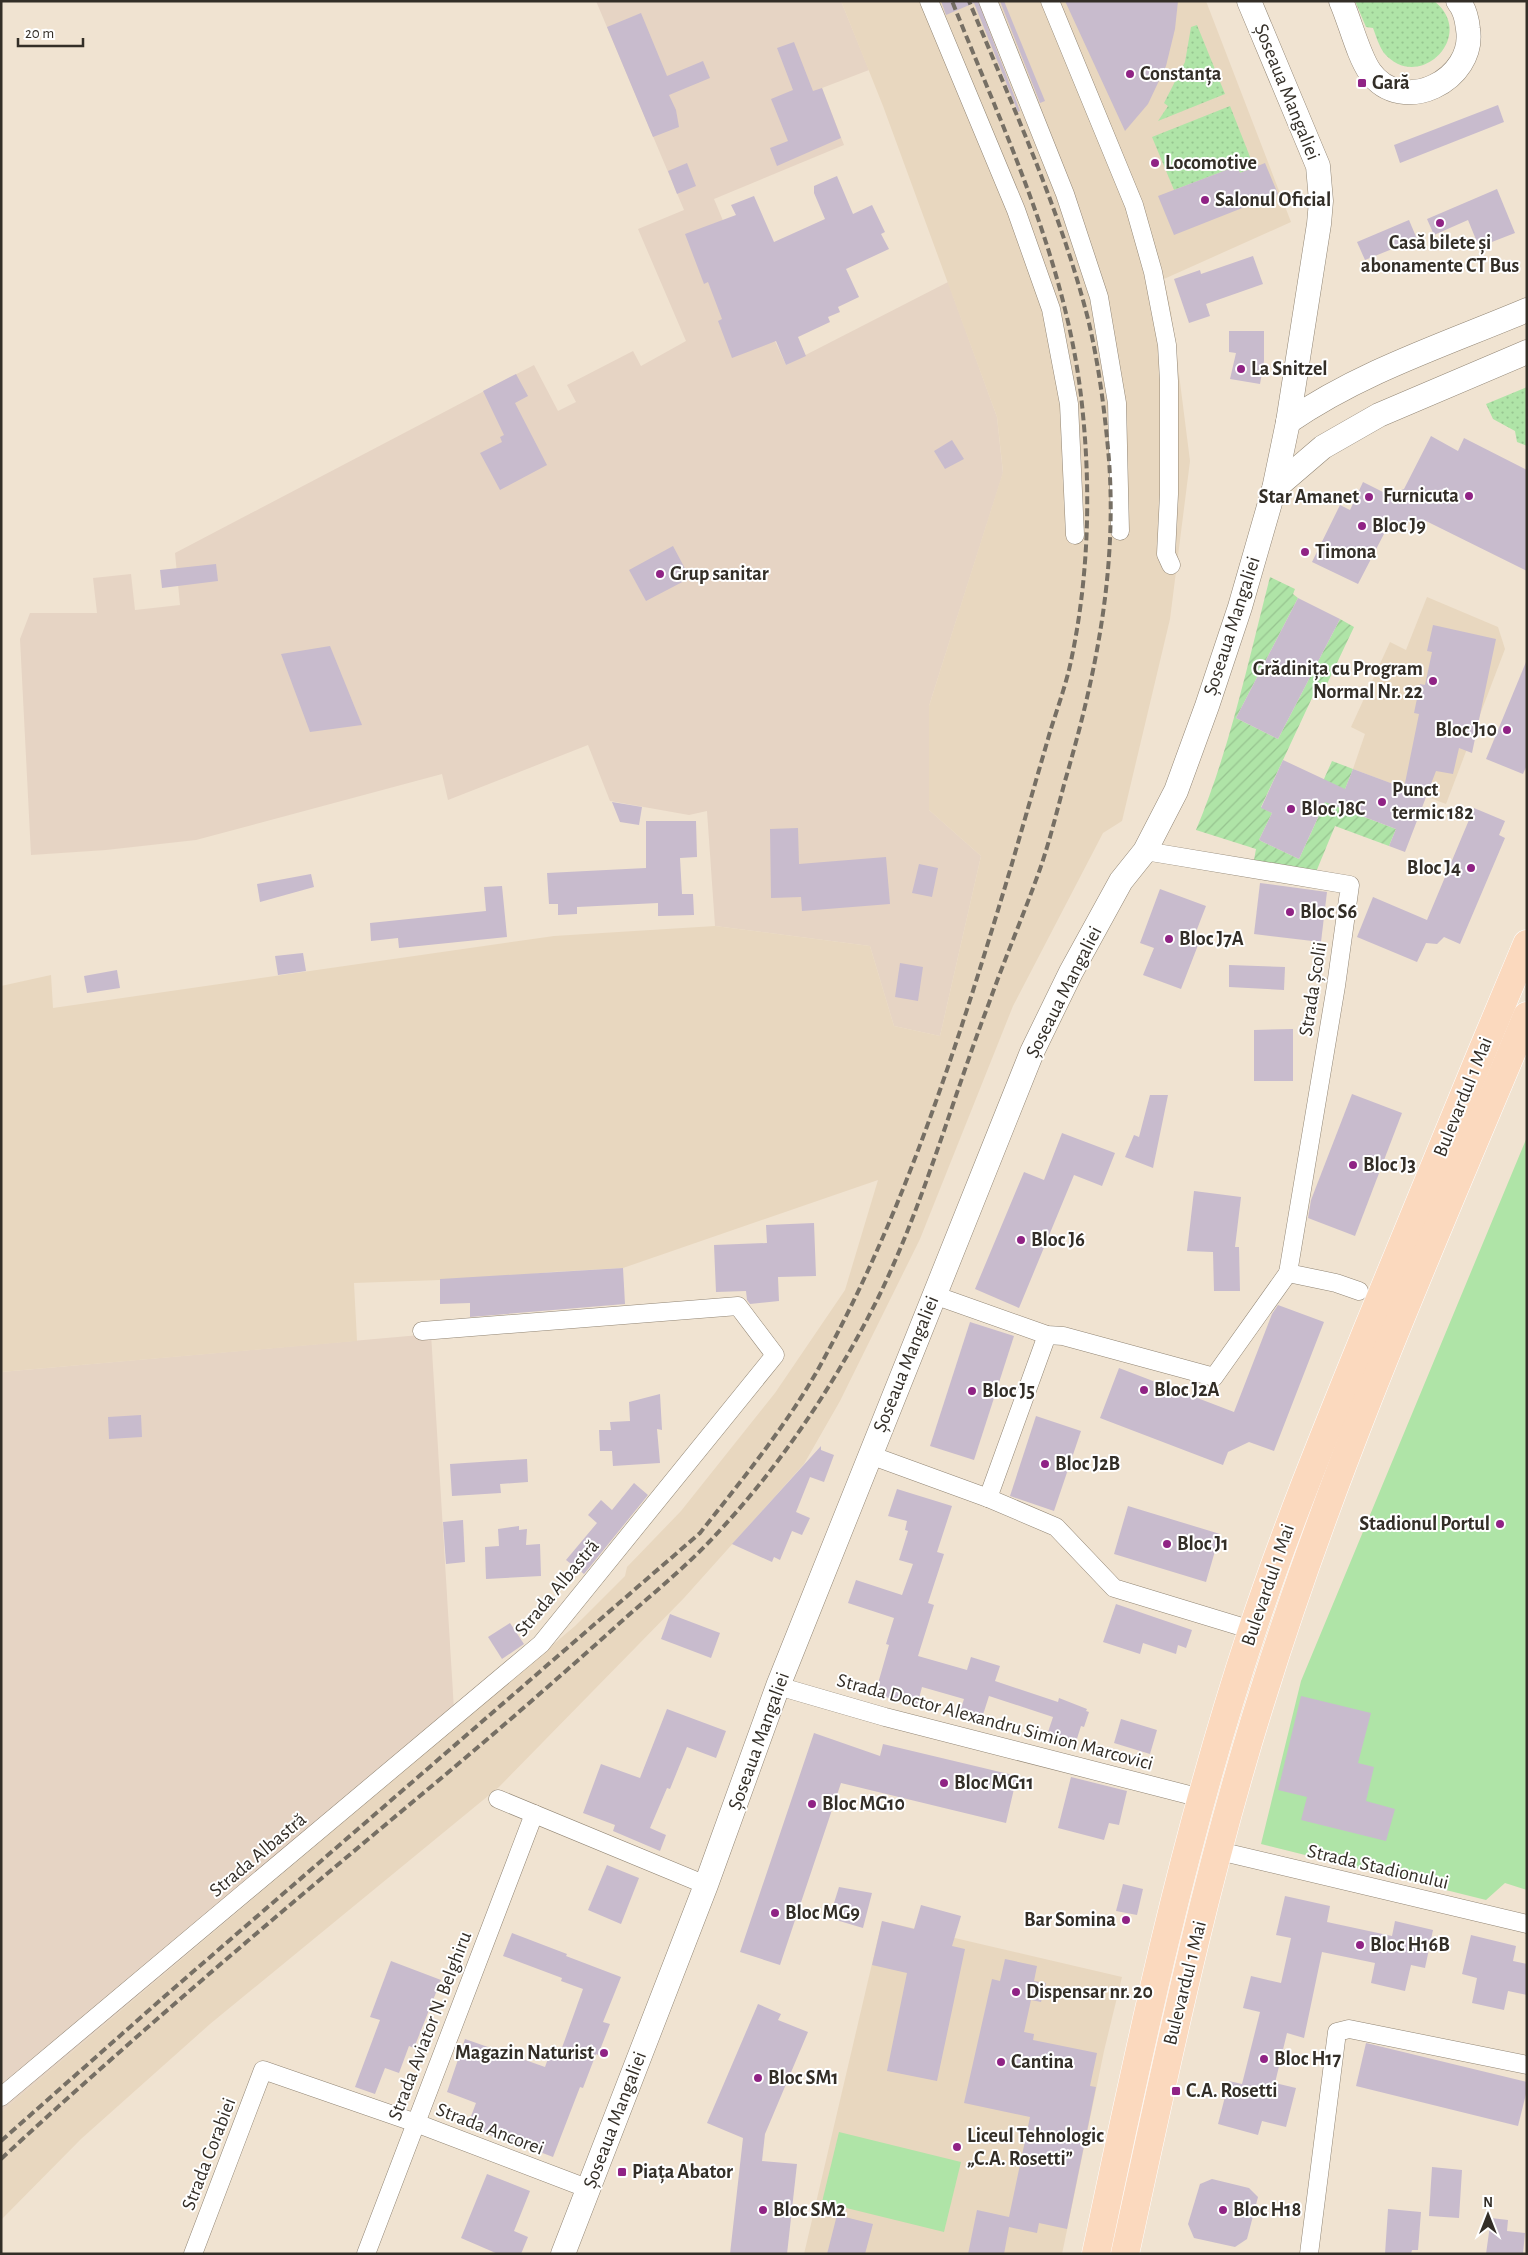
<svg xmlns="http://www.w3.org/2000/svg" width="1528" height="2255" font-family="'Alegreya Sans',sans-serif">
<defs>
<pattern id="grass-dots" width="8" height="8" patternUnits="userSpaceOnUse" patternTransform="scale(1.25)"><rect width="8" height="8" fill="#afe4a7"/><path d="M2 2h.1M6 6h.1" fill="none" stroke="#97c490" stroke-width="1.8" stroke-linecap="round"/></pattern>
<pattern id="garden-furrows" width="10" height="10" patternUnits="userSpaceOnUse" patternTransform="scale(1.25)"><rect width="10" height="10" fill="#afe4a7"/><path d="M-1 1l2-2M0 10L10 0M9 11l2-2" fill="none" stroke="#97c490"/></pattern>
</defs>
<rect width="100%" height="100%" fill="#f0e3d1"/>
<g fill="#e6d4c4">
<polygon points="596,1 841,1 869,70 822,88 844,145 714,199 754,295 786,365 948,282 997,417 1003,473 929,706 929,810 981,856 940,1036 894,1026 870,946 715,926 707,811 689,815 610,801 588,745 448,800 442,774 196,840 106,850 31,855 20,639 30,613 97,613 93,578 131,574 135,610 180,605 175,553 534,365 558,411 576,402 567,385 633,351 641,366 686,341 638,229 684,210"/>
<polygon points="431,1334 455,1726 1,2112 1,1372"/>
</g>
<g fill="#e8d7bf">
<polygon points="841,1 1206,1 1291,222 1164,279 1171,311 1190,461 1170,619 1122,821 1103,833 1013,1006 920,1239 840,1401 804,1464 684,1598 499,1787 210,2024 81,2139 1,2220 1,2112 575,1626 625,1576 627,1567 681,1511 775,1393 845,1290 878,1180 623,1268 551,1272 497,1278 354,1283 357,1341 1,1372 1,986 51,975 53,1008 554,936 715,926 870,946 894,1026 940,1036 981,856 929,810 929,706 1003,472 997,417 883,106"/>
<polygon points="1427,597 1498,627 1505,649 1446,804 1353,769 1365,734 1351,727 1390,642 1406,650"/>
<polygon points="882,1921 1122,1977 1104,2051 1062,2254 804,2254"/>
</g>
<g fill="url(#grass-dots)">
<path d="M 1355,1 L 1434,1 C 1478,35 1419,94 1384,53 C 1379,46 1376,36 1373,28 L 1366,27 Z"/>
<polygon points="1197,25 1225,94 1158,121 1168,106 1164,103 1185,62 1191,27"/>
<polygon points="1230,106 1254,167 1240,173 1237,166 1174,190 1152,137"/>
<polygon points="1527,387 1527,446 1517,442 1515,431 1493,419 1486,404"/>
</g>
<g fill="#afe4a7">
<polygon points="1527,1137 1527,1890 1505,1883 1486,1900 1261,1844 1301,1681"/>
<polygon points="839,2132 961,2162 944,2232 822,2202"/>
</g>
<path fill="url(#garden-furrows)" d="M 1270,577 L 1295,589 L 1293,594 L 1298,598 L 1236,718 L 1278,739 L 1340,619 L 1354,627 L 1326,686 L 1319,683 L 1261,807 L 1272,813 L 1259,840 L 1299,859 L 1321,811 L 1312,806 L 1332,761 L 1353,769 L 1338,807 L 1396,829 L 1389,846 L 1335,826 L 1316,872 L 1254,860 L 1256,849 L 1196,830 C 1230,749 1248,662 1270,577 Z"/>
<g fill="#c8bbcd">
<polygon points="941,1 978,1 1020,111 1018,112 974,3 946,15"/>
<polygon points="1000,1 1004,1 1045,101 1040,103"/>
<polygon points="1065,1 1178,1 1175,29 1166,66 1148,104 1125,131"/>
<polygon points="641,13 667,76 703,61 710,78 669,95 676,110 679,127 653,137 607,27"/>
<polygon points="794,42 813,91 822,88 841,138 777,166 770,148 788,141 771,99 793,90 777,48"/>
<polygon points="1498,105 1504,122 1400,163 1394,145"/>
<polygon points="687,163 696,186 677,194 668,171"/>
<polygon points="1265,163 1278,194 1174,235 1158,196 1237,166 1240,173"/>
<polygon points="837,176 853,214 872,205 885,232 881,234 889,249 846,269 859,297 838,307 840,312 828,317 830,322 798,337 806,356 786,365 776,341 732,358 718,321 722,319 708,282 704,284 685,234 736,215 731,205 754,196 774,242 825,219 814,193 814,186"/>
<polygon points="1497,189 1515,233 1479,247 1468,220 1434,235 1427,219"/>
<polygon points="1409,220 1417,239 1365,260 1357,242"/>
<polygon points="1253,256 1263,284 1206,304 1210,316 1189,323 1174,279 1200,270 1201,274"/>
<polygon points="1229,331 1264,331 1264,361 1260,384 1230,379 1236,353 1229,352"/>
<polygon points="516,374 528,396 515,403 547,465 500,490 480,453 502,442 500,437 504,435 483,391"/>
<polygon points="1431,436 1458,451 1464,438 1527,470 1527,571 1426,521 1404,521 1385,532 1358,584 1312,562 1340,505 1350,510 1363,482 1389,495 1404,489"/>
<polygon points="952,440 964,459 945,469 934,451"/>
<polygon points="673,546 690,578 646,601 629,570"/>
<polygon points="216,564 218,581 162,588 160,570"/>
<polygon points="1298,598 1340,619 1278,739 1236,718"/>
<polygon points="1433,625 1496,639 1472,753 1459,748 1453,774 1436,771 1405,852 1389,846 1396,829 1325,802 1299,859 1259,840 1272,813 1261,808 1283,760 1345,789 1353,769 1404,788 1419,714 1414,713 1420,684 1425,685 1432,652 1427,651"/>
<polygon points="330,646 362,725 310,732 281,654"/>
<polygon points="1526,662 1527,765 1523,774 1486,759"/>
<polygon points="612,802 642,807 639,825 620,822"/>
<polygon points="1474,808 1505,821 1499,835 1505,838 1460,944 1444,937 1437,944 1426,943 1417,962 1357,937 1373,897 1427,920"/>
<polygon points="646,821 696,821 697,857 680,858 682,894 693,894 694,915 658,916 658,903 577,907 577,914 558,915 558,904 549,904 547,873 646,868"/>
<polygon points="798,828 799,864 886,857 890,904 802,911 801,897 771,898 770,829"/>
<polygon points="919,864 938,868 932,897 912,893"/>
<polygon points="311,874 314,887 260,902 257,884"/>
<polygon points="1260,883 1327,892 1321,942 1254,934"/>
<polygon points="502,886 507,937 399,948 398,938 371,941 370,923 486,911 484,887"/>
<polygon points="1160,889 1206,906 1194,937 1200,940 1181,989 1143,975 1154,948 1140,943"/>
<polygon points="303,953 306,971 278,975 275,956"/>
<polygon points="900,963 923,967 918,1001 895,997"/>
<polygon points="1229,965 1285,967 1284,990 1229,987"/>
<polygon points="117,970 120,988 87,993 84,976"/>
<polygon points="1293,1029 1293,1081 1254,1081 1254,1030"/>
<polygon points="1352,1094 1402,1113 1355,1236 1308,1218 1311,1200"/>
<polygon points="1150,1095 1168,1095 1153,1168 1125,1157 1134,1135 1139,1137"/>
<polygon points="1062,1133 1115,1153 1102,1186 1074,1175 1019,1308 975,1289 1024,1172 1044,1180"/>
<polygon points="1194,1191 1241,1197 1235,1247 1239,1247 1240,1291 1214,1291 1213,1252 1187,1251"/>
<polygon points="814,1223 816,1276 778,1277 779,1301 750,1304 747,1300 746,1291 716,1292 714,1245 767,1243 766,1225"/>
<polygon points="623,1268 625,1304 470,1317 470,1303 440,1304 440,1279"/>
<polygon points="1278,1305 1324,1322 1274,1451 1249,1442 1228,1452 1223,1465 1100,1418 1119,1368 1234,1412 1272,1314"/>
<polygon points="970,1322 1014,1336 974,1460 930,1446"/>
<polygon points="660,1394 662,1430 657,1429 660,1463 613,1466 612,1451 600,1451 599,1430 611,1430 610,1422 630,1421 629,1402"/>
<polygon points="141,1415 142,1437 109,1439 108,1417"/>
<polygon points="1036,1416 1081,1431 1054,1511 1010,1496"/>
<polygon points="821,1446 821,1450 834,1455 824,1482 810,1477 796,1512 810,1518 802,1535 792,1531 780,1560 774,1557 772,1562 732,1544"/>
<polygon points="527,1459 528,1482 500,1484 501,1493 452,1496 450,1464"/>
<polygon points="634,1483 648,1495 584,1574 566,1560 597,1523 588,1515 601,1500 612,1510"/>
<polygon points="897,1489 952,1506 937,1552 944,1554 928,1603 934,1605 918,1656 967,1670 971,1657 1000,1666 995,1681 1058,1702 1059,1698 1087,1709 1086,1711 1089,1712 1084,1727 1081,1726 1075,1745 1045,1741 1053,1717 989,1696 980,1724 958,1717 964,1699 922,1687 917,1706 875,1694 889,1645 886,1644 894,1618 848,1603 856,1580 902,1595 913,1564 899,1560 908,1531 905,1530 907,1521 888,1516"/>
<polygon points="1128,1506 1220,1534 1206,1582 1114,1554"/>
<polygon points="463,1520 465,1562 446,1564 443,1522"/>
<polygon points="519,1526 519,1530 527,1529 526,1545 540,1544 541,1576 486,1579 485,1547 499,1546 498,1529"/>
<polygon points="1116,1604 1192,1630 1186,1648 1178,1645 1176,1654 1143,1643 1140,1654 1103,1642"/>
<polygon points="670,1614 720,1633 711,1658 661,1639"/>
<polygon points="510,1623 524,1644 502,1659 488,1637"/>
<polygon points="1301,1696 1371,1713 1358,1763 1374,1767 1366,1801 1395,1809 1386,1841 1301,1820 1307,1797 1278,1790"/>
<polygon points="667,1709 726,1731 716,1758 687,1747 670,1789 667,1788 650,1828 666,1835 660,1851 613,1831 615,1825 583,1813 601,1764 640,1778"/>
<polygon points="1121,1719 1157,1730 1150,1754 1114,1743"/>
<polygon points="814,1733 880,1756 883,1744 1017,1776 1006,1823 841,1783 780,1965 740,1952"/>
<polygon points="1071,1777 1127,1791 1119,1825 1109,1823 1104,1840 1058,1828"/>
<polygon points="607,1865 639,1878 621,1924 588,1910"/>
<polygon points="1123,1884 1143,1889 1137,1915 1116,1911"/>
<polygon points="839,1887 872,1893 863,1928 836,1920 840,1905 834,1903"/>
<polygon points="1285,1896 1330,1906 1327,1922 1392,1936 1395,1921 1433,1930 1425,1968 1411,1965 1405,1991 1371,1983 1375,1963 1322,1952 1304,2038 1287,2033 1275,2083 1296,2088 1286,2127 1262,2121 1258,2135 1218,2124 1229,2081 1242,2084 1260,2012 1243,2008 1251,1976 1281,1983 1291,1938 1276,1935"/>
<polygon points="921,1905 961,1916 952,1946 965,1949 937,2081 887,2071 907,1973 872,1965 882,1921 914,1929"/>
<polygon points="512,1933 567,1954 566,1956 621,1977 603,2022 610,2024 598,2055 596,2054 583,2088 580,2087 553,2157 496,2135 495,2137 467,2127 476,2103 447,2092 465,2039 545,2067 550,2053 559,2056 583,1989 561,1981 562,1978 503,1956"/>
<polygon points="1471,1935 1516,1946 1513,1961 1527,1964 1527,1995 1508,1991 1504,2010 1472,2003 1477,1978 1462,1974"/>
<polygon points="1005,1959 1037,1966 1034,1981 1046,1983 1041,2002 1031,2000 1024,2032 1034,2034 1033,2040 1097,2053 1090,2086 1096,2087 1067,2229 1039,2223 1037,2233 1009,2227 1004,2254 968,2254 977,2210 1009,2217 1030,2117 964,2103 992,1979 1000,1981"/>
<polygon points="391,1961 441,1980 414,2048 409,2046 399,2073 385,2068 375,2094 355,2087 380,2020 370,2017"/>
<polygon points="758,2004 781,2014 778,2020 808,2032 765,2134 762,2161 797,2164 787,2254 730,2254 743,2138 707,2123"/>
<polygon points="1366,2043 1527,2082 1527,2090 1518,2126 1356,2086"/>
<polygon points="1432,2167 1462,2170 1459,2218 1429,2216"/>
<polygon points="487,2174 530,2191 514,2231 528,2237 521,2254 498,2254 461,2238"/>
<polygon points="1212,2179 1249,2188 1258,2197 1247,2239 1235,2247 1194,2238 1188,2224 1200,2184"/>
<polygon points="1388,2209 1421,2212 1418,2250 1412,2250 1411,2254 1385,2254"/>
<polygon points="837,2215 873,2224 865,2254 827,2254"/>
<polygon points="1491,2218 1508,2220 1507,2231 1525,2233 1523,2254 1486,2254"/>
</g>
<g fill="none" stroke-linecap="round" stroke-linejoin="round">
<defs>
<g id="street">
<polyline points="929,1 1016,210 1051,309 1069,404 1075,535"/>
<polyline points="988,1 1065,194 1099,297 1117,403 1120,531"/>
<polyline points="1050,1 1134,205 1153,272 1167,345 1169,381 1169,494 1166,554 1171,565"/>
<polyline points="1145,851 1350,885 1336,986 1288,1273 1336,1283 1359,1291"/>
<polyline points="934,1295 1047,1335 1063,1336 1214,1377 1288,1273"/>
<polyline points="870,1455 988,1498 1056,1527 1114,1588 1252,1630"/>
<polyline points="988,1498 1047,1335"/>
<polyline points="778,1686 885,1717 1201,1798"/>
<polyline points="498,1799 706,1885"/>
<polyline points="1219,1851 1527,1924"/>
<polyline points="1,2097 541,1644 775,1355 738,1306 422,1331"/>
<polyline points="193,2254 263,2070 416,2123 589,2189"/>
<polyline points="366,2254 534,1814"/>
<polyline points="1309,2254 1337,2032 1349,2029 1527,2065"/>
</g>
<g id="secondary">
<path d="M 1341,1 C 1350,21 1358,55 1370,72 C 1402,117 1476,80 1468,29 C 1467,19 1465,9 1458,1"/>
<path d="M 1288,422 C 1360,372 1446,344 1527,310"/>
<polyline points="1274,489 1323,447 1379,415 1527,352"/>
<polyline points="563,2254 706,1885 778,1686 1032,1052 1071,972 1121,881 1145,851 1176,791 1207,706 1240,607 1274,489 1288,422 1319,224 1321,201 1318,166 1249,1"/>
</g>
<g id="primary">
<path d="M 1096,2254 C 1140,2045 1184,1836 1251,1634 C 1286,1528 1328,1426 1370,1323 C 1422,1196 1474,1070 1527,944"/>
<path d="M 1125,2254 C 1166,2066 1205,1877 1263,1694 C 1335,1462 1433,1240 1527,1016"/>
</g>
</defs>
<use href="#street" stroke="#918574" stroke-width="19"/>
<use href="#secondary" stroke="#918574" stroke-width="25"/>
<use href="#primary" stroke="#fff" stroke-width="29"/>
<use href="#street" stroke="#fff" stroke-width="18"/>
<use href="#secondary" stroke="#fff" stroke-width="24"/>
<use href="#primary" stroke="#fbd9be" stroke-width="28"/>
<g stroke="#766f64" stroke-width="4" stroke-dasharray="8 4" stroke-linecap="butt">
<path d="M 1,2141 L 165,1996 L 700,1533 C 741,1481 783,1430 816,1373 C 905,1214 959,1040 1011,867 C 1024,822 1037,777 1050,732 C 1057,709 1066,685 1071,661 C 1088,581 1091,497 1083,415 C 1070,269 1006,136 952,1"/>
<path d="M 1,2159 C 135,2035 275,1917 415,1800 C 485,1742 554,1682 622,1621 C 651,1595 682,1570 709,1542 C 777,1471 835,1385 879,1296 C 924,1203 952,1100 989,1003 C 1005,958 1024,914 1040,869 C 1050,840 1057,811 1065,781 C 1096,675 1117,571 1109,460 C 1105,413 1099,365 1088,319 C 1060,209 1012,105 969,1"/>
</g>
</g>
<g fill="#902385" stroke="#fff" stroke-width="2">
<circle cx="1130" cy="74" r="5"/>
<rect x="1357" y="78" width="10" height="10" rx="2.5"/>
<circle cx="1155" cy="163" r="5"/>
<circle cx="1205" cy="200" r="5"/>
<circle cx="1440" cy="223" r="5"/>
<circle cx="1241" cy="369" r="5"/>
<circle cx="1469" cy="496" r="5"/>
<circle cx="1369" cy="497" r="5"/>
<circle cx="1362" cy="526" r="5"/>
<circle cx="1305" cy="552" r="5"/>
<circle cx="660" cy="574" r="5"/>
<circle cx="1433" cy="681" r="5"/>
<circle cx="1507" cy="730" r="5"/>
<circle cx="1382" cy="802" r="5"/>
<circle cx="1291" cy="809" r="5"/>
<circle cx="1471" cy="868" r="5"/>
<circle cx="1290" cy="912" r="5"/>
<circle cx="1169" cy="939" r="5"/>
<circle cx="1353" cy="1165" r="5"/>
<circle cx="1021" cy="1240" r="5"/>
<circle cx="1144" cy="1390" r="5"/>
<circle cx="972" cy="1391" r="5"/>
<circle cx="1045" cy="1464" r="5"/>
<circle cx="1500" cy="1524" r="5"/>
<circle cx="1167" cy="1544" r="5"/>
<circle cx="944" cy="1783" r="5"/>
<circle cx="812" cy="1804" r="5"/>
<circle cx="775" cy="1913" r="5"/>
<circle cx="1126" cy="1920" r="5"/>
<circle cx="1360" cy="1945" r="5"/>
<circle cx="1016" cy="1992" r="5"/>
<circle cx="604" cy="2053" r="5"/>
<circle cx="1264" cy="2059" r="5"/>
<circle cx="1001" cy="2062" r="5"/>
<circle cx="758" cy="2078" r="5"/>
<rect x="1171" y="2086" width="10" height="10" rx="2.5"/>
<circle cx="957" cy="2147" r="5"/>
<rect x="617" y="2167" width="10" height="10" rx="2.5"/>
<circle cx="763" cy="2210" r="5"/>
<circle cx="1223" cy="2210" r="5"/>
</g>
<g text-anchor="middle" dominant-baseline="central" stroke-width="4" stroke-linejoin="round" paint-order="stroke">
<g font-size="20" font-weight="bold" fill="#332e27" stroke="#fff" text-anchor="start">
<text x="1140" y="74">Constanța</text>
<text x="1372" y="83">Gară</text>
<text x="1165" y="163">Locomotive</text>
<text x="1215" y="200">Salonul Oficial</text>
<text x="1440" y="243" text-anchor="middle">Casă bilete și<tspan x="1440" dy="23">abonamente CT Bus</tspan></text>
<text x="1251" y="369">La Snitzel</text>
<text x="1459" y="496" text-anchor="end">Furnicuta</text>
<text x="1359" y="497" text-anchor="end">Star Amanet</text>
<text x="1372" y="526">Bloc J9</text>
<text x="1315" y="552">Timona</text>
<text x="670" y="574">Grup sanitar</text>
<text x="1423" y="669" text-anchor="end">Grădinița cu Program<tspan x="1423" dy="23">Normal Nr. 22</tspan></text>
<text x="1497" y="730" text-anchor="end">Bloc J10</text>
<text x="1392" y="790">Punct<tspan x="1392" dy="23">termic 182</tspan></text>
<text x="1301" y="809">Bloc J8C</text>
<text x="1461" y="868" text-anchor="end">Bloc J4</text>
<text x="1300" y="912">Bloc S6</text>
<text x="1179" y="939">Bloc J7A</text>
<text x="1363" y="1165">Bloc J3</text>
<text x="1031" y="1240">Bloc J6</text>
<text x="1154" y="1390">Bloc J2A</text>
<text x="982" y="1391">Bloc J5</text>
<text x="1055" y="1464">Bloc J2B</text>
<text x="1490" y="1524" text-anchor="end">Stadionul Portul</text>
<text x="1177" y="1544">Bloc J1</text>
<text x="954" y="1783">Bloc MG11</text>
<text x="822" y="1804">Bloc MG10</text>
<text x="785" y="1913">Bloc MG9</text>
<text x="1116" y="1920" text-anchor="end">Bar Somina</text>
<text x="1370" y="1945">Bloc H16B</text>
<text x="1026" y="1992">Dispensar nr. 20</text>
<text x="594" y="2053" text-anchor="end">Magazin Naturist</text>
<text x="1274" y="2059">Bloc H17</text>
<text x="1011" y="2062">Cantina</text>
<text x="768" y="2078">Bloc SM1</text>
<text x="1186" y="2091">C.A. Rosetti</text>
<text x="967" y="2136">Liceul Tehnologic<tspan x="967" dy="23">„C.A. Rosetti”</tspan></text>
<text x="632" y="2172">Piața Abator</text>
<text x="773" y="2210">Bloc SM2</text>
<text x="1233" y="2210">Bloc H18</text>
</g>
<g font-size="20" fill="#332e27" stroke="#fff">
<text transform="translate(1287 92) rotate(68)">Șoseaua Mangaliei</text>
<text transform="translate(1232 626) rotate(-72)">Șoseaua Mangaliei</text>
<text transform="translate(1313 989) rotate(-81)">Strada Școlii</text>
<text transform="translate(1064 992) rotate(-63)">Șoseaua Mangaliei</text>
<text transform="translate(1463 1097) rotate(-68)">Bulevardul 1 Mai</text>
<text transform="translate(906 1364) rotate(-68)">Șoseaua Mangaliei</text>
<text transform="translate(1268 1585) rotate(-71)">Bulevardul 1 Mai</text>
<text transform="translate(557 1588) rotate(-50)">Strada Albastră</text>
<text transform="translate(995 1722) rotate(15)">Strada Doctor Alexandru Simion Marcovici</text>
<text transform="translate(759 1741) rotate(-70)">Șoseaua Mangaliei</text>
<text transform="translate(258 1855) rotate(-40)">Strada Albastră</text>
<text transform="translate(1378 1867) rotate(13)">Strada Stadionului</text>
<text transform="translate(1185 1983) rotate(-76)">Bulevardul 1 Mai</text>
<text transform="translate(430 2026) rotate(-69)">Strada Aviator N. Belghiru</text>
<text transform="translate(615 2120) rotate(-69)">Șoseaua Mangaliei</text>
<text transform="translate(490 2129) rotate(21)">Strada Ancorei</text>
<text transform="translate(209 2154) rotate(-69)">Strada Corabiei</text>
</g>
</g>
<rect width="1528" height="2255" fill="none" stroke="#332e27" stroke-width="5"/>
<g transform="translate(1488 2215)" stroke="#ffffff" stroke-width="4" paint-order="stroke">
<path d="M0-4L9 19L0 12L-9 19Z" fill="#332e27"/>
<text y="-8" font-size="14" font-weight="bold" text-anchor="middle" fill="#332e27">N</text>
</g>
<path d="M18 38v8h65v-8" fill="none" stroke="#332e27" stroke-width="2.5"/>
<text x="25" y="38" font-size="15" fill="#332e27" stroke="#ffffff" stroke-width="4" paint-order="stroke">20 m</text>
</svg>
